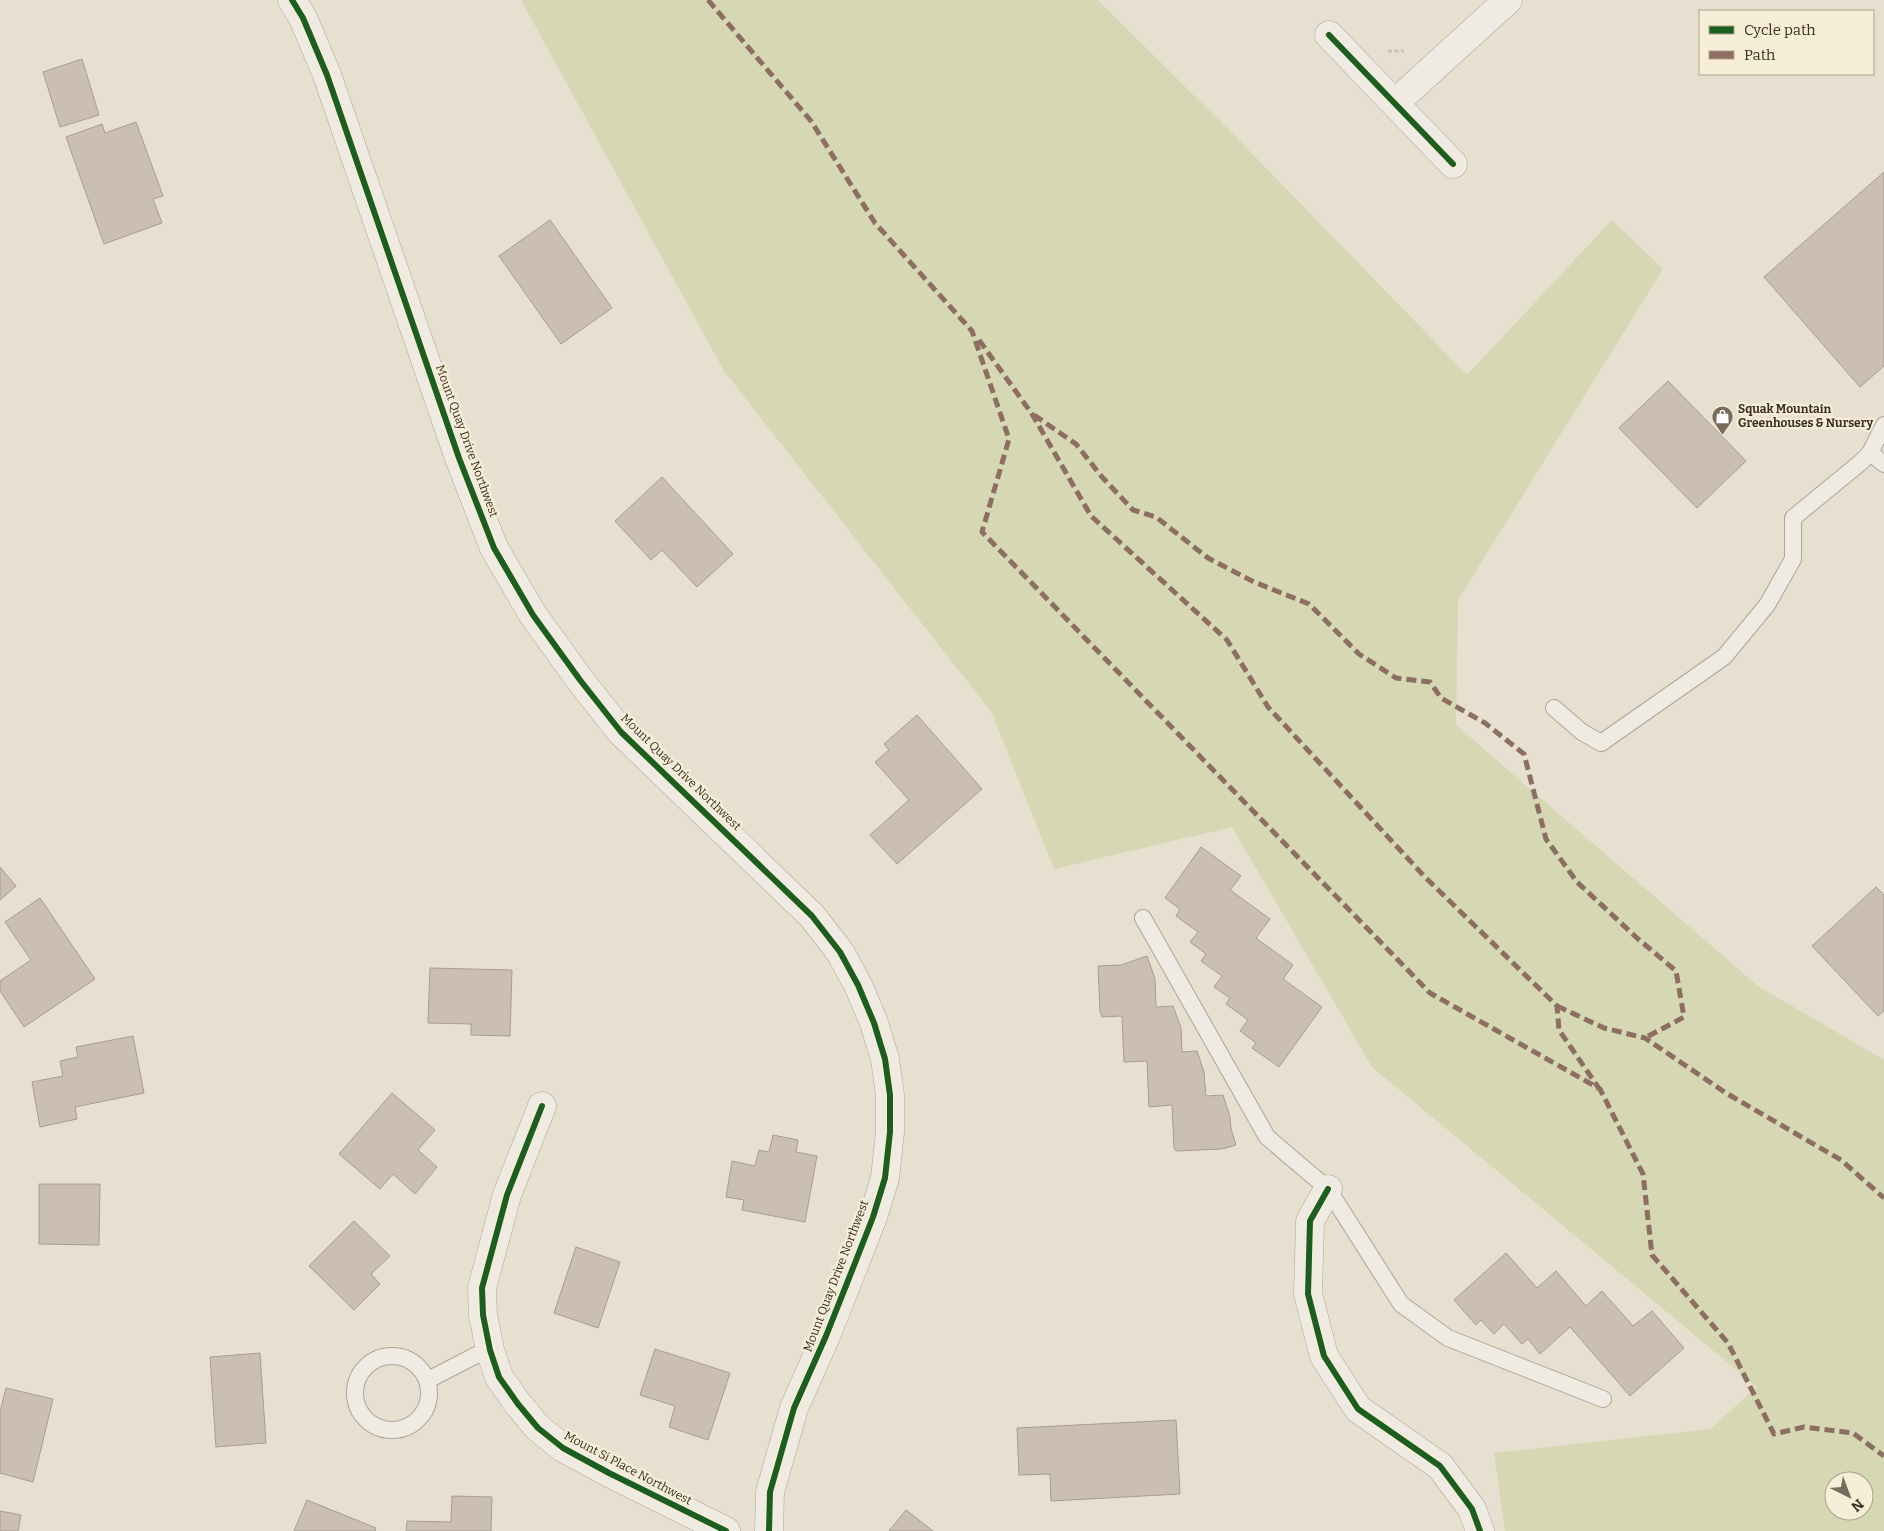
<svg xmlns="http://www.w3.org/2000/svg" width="1884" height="1531" font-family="Bitter,serif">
<rect width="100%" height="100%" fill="#e7e0d1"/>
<path fill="#d6d7b3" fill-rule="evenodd" d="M 521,0 L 1098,0 L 1237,138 L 1467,375 L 1612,220 L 1663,269 L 1458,600 L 1456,725 L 1758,986 L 1884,1060 L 1884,1531 L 1505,1531 L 1494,1453 L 1710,1429 L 1757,1387 L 1372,1067 L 1232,827 L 1054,869 L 992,713 L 724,371 ZM 1834,1481 L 1864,1481 L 1864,1511 L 1834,1511 Z"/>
<g fill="#cbbfb2" stroke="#a89c90">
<polygon points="82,59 99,115 60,127 43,72"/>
<polygon points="136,122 163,196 153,199 162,223 104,244 66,137 102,124 105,133"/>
<polygon points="1884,172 1884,366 1860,387 1764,277"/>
<polygon points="550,220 612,308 561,344 499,256"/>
<polygon points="1668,381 1746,461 1697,508 1619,428"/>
<polygon points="662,477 733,554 697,587 662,550 651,560 615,521"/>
<polygon points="917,715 982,789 897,864 870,835 909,800 875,762 889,750 884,744"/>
<polygon points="1201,847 1241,876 1230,890 1270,919 1256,938 1293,965 1283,979 1322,1007 1279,1067 1252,1048 1256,1043 1240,1031 1248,1020 1226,1004 1230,998 1214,987 1222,976 1201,961 1206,954 1190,942 1198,932 1176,916 1180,909 1165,898"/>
<polygon points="0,867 16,886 0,900"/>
<polygon points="1876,887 1884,895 1884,1011 1878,1016 1812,946"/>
<polygon points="40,898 95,979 24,1027 0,991 0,981 31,960 5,922"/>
<polygon points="1147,956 1155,979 1156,1007 1173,1006 1181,1028 1182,1052 1197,1051 1204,1072 1206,1096 1223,1095 1230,1117 1231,1129 1236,1145 1222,1149 1176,1151 1174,1147 1172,1105 1149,1107 1147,1061 1124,1062 1122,1016 1102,1017 1100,1011 1098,966 1121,965"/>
<polygon points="430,968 512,970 510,1036 471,1035 471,1024 428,1023"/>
<polygon points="133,1036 144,1093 75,1107 77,1119 40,1127 32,1082 63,1076 60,1061 78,1057 76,1047"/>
<polygon points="392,1093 435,1130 418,1150 437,1167 415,1194 393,1174 380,1189 339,1154"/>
<polygon points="773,1135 798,1140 796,1152 817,1156 805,1222 742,1210 744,1200 726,1197 732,1161 755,1166 759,1150 769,1152"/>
<polygon points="39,1184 100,1184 99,1245 39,1244"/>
<polygon points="354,1221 390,1256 371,1274 380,1284 354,1310 309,1266"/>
<polygon points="576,1247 620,1262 598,1328 554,1313"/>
<polygon points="1506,1253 1537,1288 1556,1271 1586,1306 1602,1291 1633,1326 1652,1311 1684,1348 1630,1396 1570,1327 1540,1354 1528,1339 1522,1344 1504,1324 1494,1334 1481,1320 1476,1325 1454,1300"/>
<polygon points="655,1349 730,1373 708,1440 669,1427 675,1406 640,1395"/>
<polygon points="260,1353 266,1443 216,1447 210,1357"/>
<polygon points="6,1388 53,1399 33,1482 0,1473 0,1412"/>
<polygon points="1176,1420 1180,1494 1051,1501 1050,1474 1019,1475 1017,1428"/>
<polygon points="452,1496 492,1497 491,1531 406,1531 407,1521 451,1522"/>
<polygon points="307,1500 376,1528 375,1531 294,1531"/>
<polygon points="906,1510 933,1531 889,1531"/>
<polygon points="0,1511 21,1515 18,1531 0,1531"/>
</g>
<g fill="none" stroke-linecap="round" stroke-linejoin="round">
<defs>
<g id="lane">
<polyline points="1870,453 1884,464"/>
<polyline points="1554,708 1582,732 1601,743 1724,657 1767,605 1793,559 1793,518 1860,463 1870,453 1884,425"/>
<polyline points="1143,918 1267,1137 1328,1189 1401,1304 1448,1338 1603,1399"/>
<circle cx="392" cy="1393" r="37"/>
<polyline points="428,1380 490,1348"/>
</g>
<g id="street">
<polyline points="292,0 303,18 327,75 459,458 494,548 533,615 580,680 621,732 812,916 840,952 858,985 874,1023 885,1059 890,1095 890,1132 885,1178 873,1217 855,1263 826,1336 794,1408 770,1492 769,1531"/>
<polyline points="1329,35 1453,164"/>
<polyline points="1395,103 1508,0"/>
<polyline points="542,1106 507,1195 482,1288 483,1315 490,1350 499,1377 518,1404 538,1428 563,1448 609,1473 726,1531"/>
<polyline points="1328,1189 1310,1221 1308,1294 1324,1356 1358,1409 1440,1466 1472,1509 1480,1531"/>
</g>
</defs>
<use href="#lane" stroke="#ada599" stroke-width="18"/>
<use href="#street" stroke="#ada599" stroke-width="29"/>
<polyline stroke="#c8c2b9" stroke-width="3" stroke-dasharray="4 2.5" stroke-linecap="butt" points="1388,51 1404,51"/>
<use href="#lane" stroke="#efebe3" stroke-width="16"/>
<use href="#street" stroke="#efebe3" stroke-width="28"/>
<g stroke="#8d6e63" stroke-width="5" stroke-dasharray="10 5" stroke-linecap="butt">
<polyline points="708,0 811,121 875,223 972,331 1009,439 982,532 1430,993 1600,1089 1643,1174 1652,1255 1728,1343 1774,1434 1804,1427 1853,1433 1884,1456"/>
<polyline points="979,340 1032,414 1091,516 1227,640 1268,707 1424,876 1557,1006 1559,1030 1598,1087"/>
<polyline points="1034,415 1076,444 1102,477 1133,510 1156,517 1208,558 1254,582 1309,604 1359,654 1396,678 1430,682 1441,698 1485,723 1524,754 1546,839 1577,882 1637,938 1676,971 1684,1017 1645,1038"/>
<polyline points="1557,1006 1604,1028 1645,1038 1726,1093 1841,1160 1884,1198"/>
</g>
<defs>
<g id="cycleway">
<polyline points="292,0 303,18 327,75 459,458 494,548 533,615 580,680 621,732 812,916 840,952 858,985 874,1023 885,1059 890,1095 890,1132 885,1178 873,1217 855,1263 826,1336 794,1408 770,1492 769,1531"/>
<polyline points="1329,35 1453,164"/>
<polyline points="542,1106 507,1195 482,1288 483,1315 490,1350 499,1377 518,1404 538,1428 563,1448 609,1473 726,1531"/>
<polyline points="1328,1189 1310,1221 1308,1294 1324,1356 1358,1409 1440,1466 1472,1509 1480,1531"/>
</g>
</defs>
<use href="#cycleway" stroke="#f7eed8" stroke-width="9"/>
<use href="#cycleway" stroke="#1b5e20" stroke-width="6"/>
</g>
<defs>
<symbol id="shop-pin" viewBox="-11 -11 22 30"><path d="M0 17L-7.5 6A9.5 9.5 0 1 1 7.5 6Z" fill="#786c5e" stroke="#f7eed8"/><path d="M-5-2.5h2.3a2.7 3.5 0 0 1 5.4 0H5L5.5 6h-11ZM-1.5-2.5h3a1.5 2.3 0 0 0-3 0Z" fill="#fff"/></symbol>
</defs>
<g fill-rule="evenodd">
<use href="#shop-pin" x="1710" y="404" width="25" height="34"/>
</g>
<g text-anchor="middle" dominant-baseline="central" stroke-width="4.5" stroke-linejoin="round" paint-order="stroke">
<g font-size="12" font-weight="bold" fill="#3d2e20" stroke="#f7eed8" text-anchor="start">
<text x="1738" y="409">Squak Mountain<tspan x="1738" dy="14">Greenhouses &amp; Nursery</tspan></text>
</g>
<g font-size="12" fill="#3d2e20" stroke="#f7eed8">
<text transform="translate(467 441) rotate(70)">Mount Quay Drive Northwest</text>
<text transform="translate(681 772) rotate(44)">Mount Quay Drive Northwest</text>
<text transform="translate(836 1276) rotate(-69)">Mount Quay Drive Northwest</text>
<text transform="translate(628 1468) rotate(28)">Mount Si Place Northwest</text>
</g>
</g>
<rect x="1699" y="10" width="175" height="65" fill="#f7eed8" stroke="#ada18e"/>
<rect x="1709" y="26" width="25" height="8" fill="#1b5e20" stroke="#ada18e"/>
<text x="1744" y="35" font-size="15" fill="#3d2e20">Cycle path</text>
<rect x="1709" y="51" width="25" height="8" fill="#8d6e63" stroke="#ada18e"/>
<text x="1744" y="60" font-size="15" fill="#3d2e20">Path</text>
<g transform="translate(1849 1496) rotate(138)"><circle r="24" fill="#f7eed8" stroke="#ada18e"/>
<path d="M0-4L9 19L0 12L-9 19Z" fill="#786c5e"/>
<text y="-8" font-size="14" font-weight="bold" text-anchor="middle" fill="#3d2e20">N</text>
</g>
</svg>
